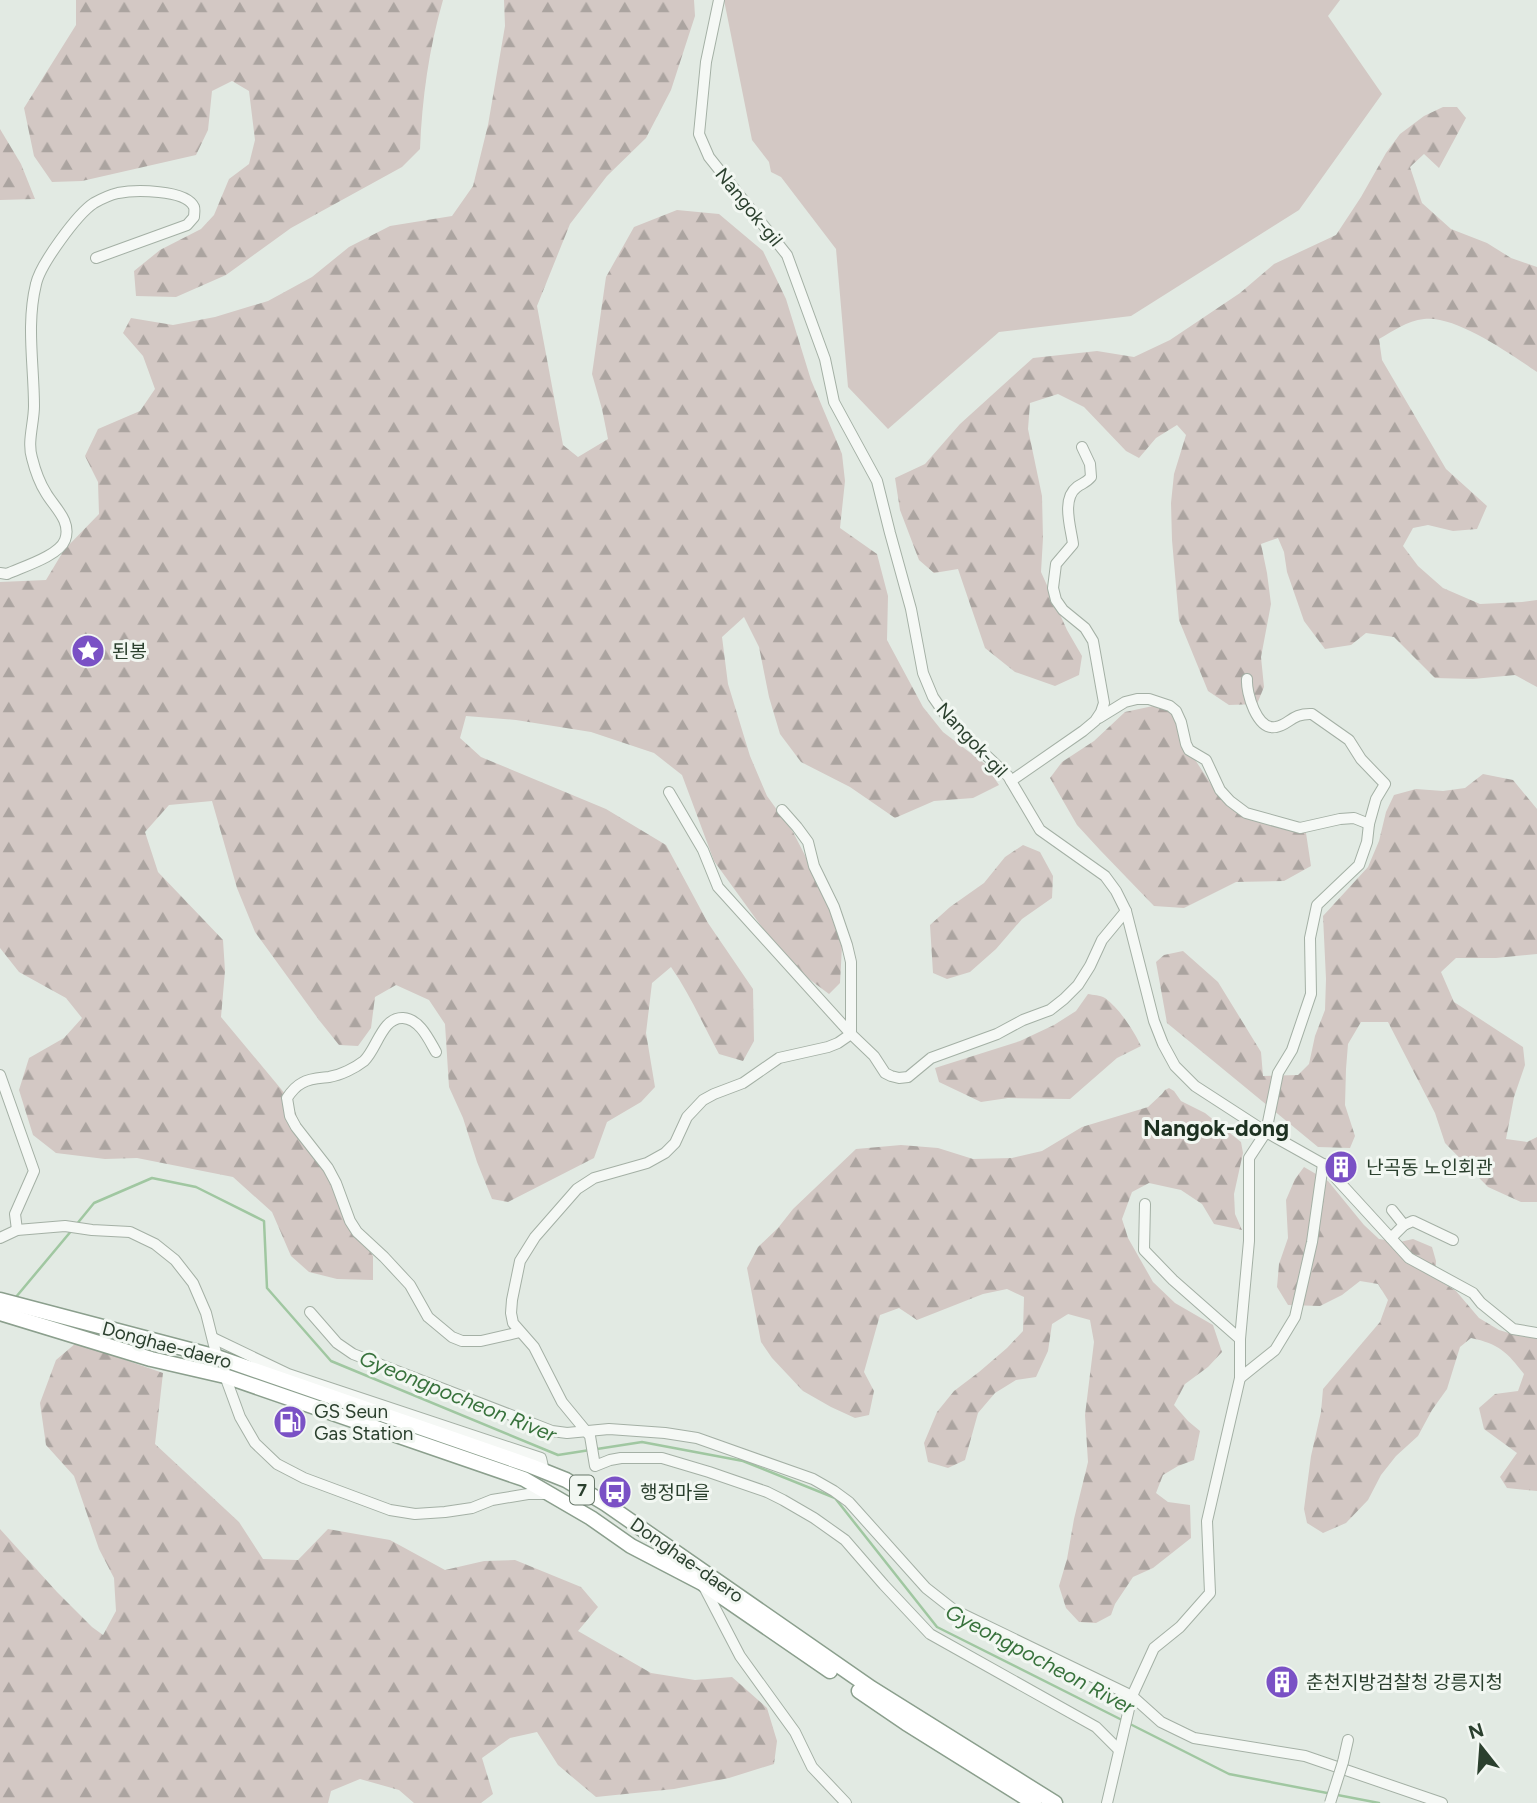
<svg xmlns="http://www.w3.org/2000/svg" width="1537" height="1803" font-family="Figtree,'Noto Sans KR',sans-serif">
<defs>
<pattern id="forest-firs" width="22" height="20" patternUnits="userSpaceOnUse" patternTransform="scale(1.75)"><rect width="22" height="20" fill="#d3c8c4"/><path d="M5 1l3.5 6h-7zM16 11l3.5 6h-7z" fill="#aba4a0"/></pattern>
</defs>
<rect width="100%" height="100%" fill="#e2eae3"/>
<polygon fill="#d3c8c4" points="724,0 1340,0 1328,16 1382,94 1299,210 1131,316 999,332 888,429 848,387 836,249 781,177 771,172 769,162 752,140"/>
<g fill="url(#forest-firs)">
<path d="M 76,0 L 443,0 C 429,48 422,99 420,149 L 402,167 L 291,228 L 226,275 L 176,297 L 136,296 L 134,271 L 160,250 L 201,229 L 214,215 L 229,179 L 249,164 L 255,140 L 249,91 L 232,81 L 212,91 L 208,130 L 196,155 L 82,181 L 52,182 L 34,156 L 24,108 L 76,25 Z"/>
<path d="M 504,0 L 694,0 L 695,16 L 671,90 L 646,138 L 607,176 L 570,224 L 537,306 L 563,445 L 578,457 L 608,439 L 602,409 L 592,374 L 606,277 L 634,227 L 677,210 L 719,214 L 763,251 L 786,299 L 811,380 L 842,454 L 845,481 L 840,528 L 877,554 L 888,596 L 887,640 L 923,707 L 943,732 L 985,764 L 999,785 L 973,798 L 934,801 L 895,818 L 850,787 L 801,762 L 780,734 L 769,697 L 759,647 L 744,617 L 722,637 L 728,684 L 750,756 L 767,796 L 793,832 L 834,912 L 842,946 L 840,983 L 829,994 L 793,967 L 764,930 L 714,861 L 682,775 L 654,753 L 591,732 L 516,720 L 466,716 L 460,738 L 481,757 L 606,809 L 666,845 L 708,923 L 753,989 L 754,1041 L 743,1061 L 719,1054 C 703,1025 690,994 671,967 L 652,983 L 646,1033 L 655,1087 L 641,1102 L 607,1122 L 594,1158 L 508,1202 L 492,1199 L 477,1162 L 463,1118 L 449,1087 L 445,1024 L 429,1000 L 396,985 L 375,997 L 371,1028 L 358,1046 L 339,1045 L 319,1020 L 255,932 L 237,888 L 212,801 L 169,805 L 145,832 L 158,872 L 223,940 L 225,971 L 221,1017 L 291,1101 L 309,1148 L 334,1185 L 351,1222 L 373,1256 L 373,1280 L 337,1279 L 309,1272 L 291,1256 L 272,1212 L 233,1177 L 137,1158 L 105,1159 L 56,1153 L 33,1135 L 19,1090 L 29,1058 L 64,1038 L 82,1018 L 66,998 L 19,972 L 0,948 L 0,582 L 46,580 L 64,550 L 99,514 L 98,482 L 85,456 L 98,429 L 140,411 L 155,389 L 143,356 L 123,333 L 131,318 L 173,325 L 215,317 L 268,301 L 312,277 L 349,247 L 390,226 L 452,216 L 473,186 L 488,125 L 505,26 Z"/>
<path d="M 1443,107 L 1457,107 L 1466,118 L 1439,168 L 1424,154 L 1410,167 L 1422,203 L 1451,229 L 1487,243 L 1511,258 L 1537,267 L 1537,372 C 1510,354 1456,315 1424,319 C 1407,321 1393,331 1379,339 L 1382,360 L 1446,469 L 1487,506 L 1477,529 L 1453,531 L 1428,525 L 1413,528 L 1403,546 L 1418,566 L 1443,588 L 1480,604 L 1522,602 L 1537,600 L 1537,687 L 1515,675 L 1473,679 L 1435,678 L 1394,637 L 1366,633 L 1351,645 L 1325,649 L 1304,621 L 1287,572 L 1284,552 L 1278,538 L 1261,544 L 1267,573 L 1271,604 L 1261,657 L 1264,687 L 1257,704 L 1229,705 L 1208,691 L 1179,620 L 1172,540 L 1171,503 L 1174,474 L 1186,435 L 1177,425 L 1156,438 L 1139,458 L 1126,451 L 1084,407 L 1058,394 L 1030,403 L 1028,429 L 1042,496 L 1043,538 L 1041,572 L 1067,630 L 1082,656 L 1079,675 L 1055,686 L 1015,672 L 985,648 L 958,569 L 934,573 L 919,560 L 900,510 L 895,478 L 925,464 L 960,424 L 1033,358 L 1097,351 L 1134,357 L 1170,340 L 1240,293 L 1274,264 L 1336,235 L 1361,197 L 1386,153 L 1400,134 L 1424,116 Z"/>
<polygon points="0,129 21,164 35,199 0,200"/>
<polygon points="1167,703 1192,755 1218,795 1258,818 1294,826 1306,833 1311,866 1284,881 1236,882 1184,908 1154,906 1100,850 1077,825 1050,778 1062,762 1094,741 1125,712"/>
<polygon points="1483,774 1513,780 1537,809 1537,954 1496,958 1456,958 1441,972 1454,1002 1523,1047 1525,1065 1514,1097 1506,1139 1527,1142 1537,1137 1537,1202 1521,1202 1488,1187 1445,1143 1435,1113 1388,1022 1361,1022 1348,1044 1346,1069 1345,1105 1355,1136 1350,1148 1318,1147 1167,1023 1156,962 1164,955 1183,951 1218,982 1261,1052 1263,1076 1298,1075 1309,1064 1315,1036 1325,1010 1326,979 1323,916 1368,867 1379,841 1386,812 1394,795 1416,789 1443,791 1465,788"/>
<polygon points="1023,845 1040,852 1053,876 1052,898 1022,919 996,949 970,972 947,979 933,973 930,925 950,907 984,883 1005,857"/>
<path d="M 1088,994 C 1093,995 1100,995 1105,998 C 1119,1008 1134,1031 1141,1046 L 1117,1058 L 1070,1099 L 1008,1098 L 981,1102 L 939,1082 L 935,1068 L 1020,1041 L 1054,1025 L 1076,1011 Z"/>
<polygon points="1169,1088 1174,1091 1181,1101 1205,1113 1241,1142 1243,1153 1234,1194 1235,1214 1242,1230 1214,1224 1202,1204 1181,1190 1149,1183 1132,1192 1122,1219 1128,1238 1153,1282 1175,1303 1213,1325 1222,1352 1208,1367 1185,1384 1174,1405 1188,1421 1200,1431 1194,1460 1178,1466 1163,1475 1156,1493 1168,1502 1190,1505 1191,1538 1153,1568 1133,1577 1115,1604 1111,1615 1096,1623 1079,1622 1066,1608 1059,1586 1067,1559 1074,1519 1088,1462 1085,1415 1094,1342 1090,1320 1068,1314 1052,1324 1048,1351 1036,1377 1016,1380 995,1393 978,1413 965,1460 948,1468 928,1462 924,1443 937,1412 954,1391 979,1372 1007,1348 1023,1331 1024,1297 1007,1289 983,1294 917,1320 899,1308 880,1315 864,1372 874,1391 869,1415 855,1418 831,1407 803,1391 772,1358 761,1342 747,1268 758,1247 778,1228 793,1209 856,1149 901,1145 938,1148 973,1159 1012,1158 1042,1151 1082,1127 1148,1107 1162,1094 1165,1090"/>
<path d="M 1304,1167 L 1328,1181 L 1364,1225 L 1379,1239 L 1400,1242 L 1413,1239 L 1432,1247 L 1436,1261 L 1435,1278 L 1456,1291 L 1479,1318 L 1499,1330 L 1519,1336 L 1537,1337 L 1537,1491 L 1507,1488 L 1500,1477 L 1517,1453 L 1484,1429 L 1479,1408 L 1495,1394 L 1518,1391 L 1524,1374 C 1507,1352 1499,1344 1471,1338 L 1460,1347 L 1447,1389 L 1432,1410 L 1418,1436 L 1396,1456 L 1381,1475 L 1368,1500 L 1346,1523 L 1323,1533 L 1307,1523 L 1304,1509 L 1311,1456 L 1321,1412 L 1323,1389 L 1380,1322 L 1388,1300 L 1378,1284 L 1360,1281 L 1342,1295 L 1320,1306 L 1288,1305 L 1277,1287 L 1279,1264 L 1288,1238 L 1286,1200 L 1295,1179 Z"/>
<polygon points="76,1343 163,1373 155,1444 239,1522 263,1559 298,1560 328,1529 390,1540 445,1570 484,1561 515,1560 581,1587 598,1607 578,1631 651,1673 695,1680 732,1677 767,1708 777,1741 774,1764 729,1778 674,1789 596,1797 558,1765 537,1732 510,1738 482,1758 493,1794 481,1803 414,1803 399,1790 360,1779 331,1791 328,1803 0,1803 0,1529 57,1592 92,1627 103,1635 116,1611 114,1578 99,1549 74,1476 46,1445 40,1403 56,1360"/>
</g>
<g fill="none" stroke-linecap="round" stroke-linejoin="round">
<g stroke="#a0c7a1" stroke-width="2.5">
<polyline points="76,1225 94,1203 152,1178 196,1187 264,1221 267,1288 331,1361 558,1455 590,1450"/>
<polyline points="16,1297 72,1230"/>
<polyline points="597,1449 642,1442 743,1461 835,1498 937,1627 1122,1720"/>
<polyline points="1128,1723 1229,1774 1379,1803"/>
</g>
<defs>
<g id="minor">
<polyline points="719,0 706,62 699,134 709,157 787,255 825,359 834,402 877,481 890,533 911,609 923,673 933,697 949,720 1008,776 1040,830 1105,876 1116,891 1126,911 1154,1021 1163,1044 1175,1066 1195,1086 1266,1132 1323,1164 1409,1258 1473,1293 1481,1303 1513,1329 1537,1333"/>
<path d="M 0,573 L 7,574 C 22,567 59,556 65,540 C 72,521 54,507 46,493 C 39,482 35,470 32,458 C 27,442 34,423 34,406 C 34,365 26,325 36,284 C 40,265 77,214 94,203 C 101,199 110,195 118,193 C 134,190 186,189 194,207 C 195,210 194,214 194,217 L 187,225 L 96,258"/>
<polyline points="1099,718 1125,702 1137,699 1149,699 1170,706 1176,711 1181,722 1186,744 1189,750 1206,760 1220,790 1230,801 1246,813 1300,828 1340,819 1354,818 1369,824"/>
<path d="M 1011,781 L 1083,731 L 1095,721 L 1101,712 L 1104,703 L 1093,641 L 1085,628 L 1063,610 L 1056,600 L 1053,588 L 1056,564 L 1073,544 C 1071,528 1061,499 1077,487 C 1083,483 1087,482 1091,477 L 1090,464 L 1082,447"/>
<polyline points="669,792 703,850 718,887 851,1034 874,1056 885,1073 891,1076 899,1078 908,1077 931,1058 997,1034 1023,1020 1050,1010 1064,999 1078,985 1090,966 1102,940 1126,911"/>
<polyline points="782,810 797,827 808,842 814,866 834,907 847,945 851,962 851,1034"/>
<polyline points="851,1034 838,1043 828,1047 779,1058 743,1083 714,1094 703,1100 687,1117 675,1143 665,1153 647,1163 594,1178 577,1189 535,1237 520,1261 512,1300 511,1313 513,1323 534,1347 562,1402 590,1436 595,1466 610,1460 621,1458 662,1458 709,1472 767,1492 783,1500 814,1518 845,1540 884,1585 930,1634 1096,1727 1118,1749"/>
<path d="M 436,1052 C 429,1040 420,1019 403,1018 C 382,1017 377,1049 364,1061 C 355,1068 341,1075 329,1077 C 321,1078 310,1078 302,1083 C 296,1086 291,1092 287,1098 L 290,1116 L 296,1127 L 328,1168 L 336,1183 L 350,1221 L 357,1232 L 384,1257 L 410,1285 L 428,1317 L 452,1337 L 462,1341 L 481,1341 L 520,1332"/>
<polyline points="0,1075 34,1171 15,1214 17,1230"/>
<polyline points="1145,1204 1144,1250 1173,1280 1240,1339"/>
<polyline points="1392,1210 1404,1225"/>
<polyline points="0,1238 17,1230 65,1226 92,1230 130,1232 155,1244 175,1260 193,1283 206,1313 217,1357"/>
<polyline points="1391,1238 1404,1225 1413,1221 1453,1240"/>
<polyline points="310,1312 337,1343 353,1354 552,1431 567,1433 609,1429 665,1433 697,1438 813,1479 834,1491 849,1502 926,1588 954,1610 1132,1696 1161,1722 1194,1738 1305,1756 1442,1803"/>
<polyline points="213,1338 288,1374 541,1458 544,1471"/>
<polyline points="225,1376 240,1417 255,1443 277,1464 304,1478 390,1510 415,1514 445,1512 472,1508 492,1500 528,1494 549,1494"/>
<polyline points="1240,1378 1275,1350 1295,1317 1312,1242 1323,1164"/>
<polyline points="703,1585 740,1656 795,1732 812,1767 846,1803"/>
<polyline points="1343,1762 1348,1740"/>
<path d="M 1107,1803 L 1132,1696 L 1154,1648 L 1180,1627 L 1210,1593 L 1207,1521 L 1240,1378 L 1240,1339 L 1249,1241 L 1249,1158 L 1266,1132 L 1278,1073 L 1292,1050 L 1311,994 L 1310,938 L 1317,905 L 1359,865 L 1367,842 L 1369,824 L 1376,799 L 1385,784 L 1361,759 L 1349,740 L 1312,714 C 1292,713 1289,725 1276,727 C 1257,731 1246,693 1247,679"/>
</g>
<g id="highway">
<polyline points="0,1300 217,1357 531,1466 566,1480 606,1504 871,1688 1055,1803"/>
<polyline points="0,1313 151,1359 225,1376 524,1479 591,1518 631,1546 702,1583 830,1671"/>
<polyline points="859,1691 906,1723 1034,1803"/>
</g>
</defs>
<use href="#minor" stroke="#a4b0a5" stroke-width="12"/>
<use href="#highway" stroke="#8b9f8d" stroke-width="17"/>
<use href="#minor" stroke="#f5f8f5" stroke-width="10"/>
<use href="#highway" stroke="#fff" stroke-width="14"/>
<defs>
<polyline id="minor-bridge" points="1330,1803 1343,1762"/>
</defs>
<use href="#minor-bridge" stroke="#a4b0a5" stroke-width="12" stroke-linecap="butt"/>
<use href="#minor-bridge" stroke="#f5f8f5" stroke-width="10"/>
</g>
<defs>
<symbol id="sight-disc" viewBox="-11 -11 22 22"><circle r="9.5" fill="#7a51c5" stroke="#f2f7f2"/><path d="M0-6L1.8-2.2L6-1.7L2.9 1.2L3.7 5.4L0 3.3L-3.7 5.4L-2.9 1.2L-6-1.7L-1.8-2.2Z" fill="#fff"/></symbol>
<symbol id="building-disc" viewBox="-11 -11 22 22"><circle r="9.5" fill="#7a51c5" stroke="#f2f7f2"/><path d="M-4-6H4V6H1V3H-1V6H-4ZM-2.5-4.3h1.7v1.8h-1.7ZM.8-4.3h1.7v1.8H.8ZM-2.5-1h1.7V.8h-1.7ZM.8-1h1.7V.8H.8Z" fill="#fff"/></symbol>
<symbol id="fuel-disc" viewBox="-11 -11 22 22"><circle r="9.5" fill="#7a51c5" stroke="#f2f7f2"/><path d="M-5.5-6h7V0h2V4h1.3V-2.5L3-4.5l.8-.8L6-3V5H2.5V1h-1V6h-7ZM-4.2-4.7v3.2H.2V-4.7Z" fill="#fff"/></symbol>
<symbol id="bus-disc" viewBox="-11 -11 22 22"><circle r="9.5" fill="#7a51c5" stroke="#f2f7f2"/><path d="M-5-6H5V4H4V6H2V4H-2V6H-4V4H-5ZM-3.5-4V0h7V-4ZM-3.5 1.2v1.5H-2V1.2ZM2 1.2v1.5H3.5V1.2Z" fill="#fff"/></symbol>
</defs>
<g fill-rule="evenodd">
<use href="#sight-disc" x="69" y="632" width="38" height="38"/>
<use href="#building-disc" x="1322" y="1148" width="38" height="38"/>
<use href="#fuel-disc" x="271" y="1403" width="38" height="38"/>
<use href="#bus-disc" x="596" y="1473" width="38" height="38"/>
<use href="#building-disc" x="1263" y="1663" width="38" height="38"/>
</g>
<g text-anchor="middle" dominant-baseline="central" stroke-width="6" stroke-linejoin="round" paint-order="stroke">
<rect fill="#f2f7f2" stroke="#677769" stroke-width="2" x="570" y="1475.5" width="24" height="29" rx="5"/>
<g font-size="18" font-weight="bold" fill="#2b402e">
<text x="582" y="1490">7</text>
</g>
<g font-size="19" fill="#2b402e" stroke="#f2f7f2">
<text transform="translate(749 207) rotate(51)">Nangok-gil</text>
<text transform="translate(972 740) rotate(47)">Nangok-gil</text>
<text transform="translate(167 1345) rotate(15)">Donghae-daero</text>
<text transform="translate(687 1560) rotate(35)">Donghae-daero</text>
</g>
<g font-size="19" fill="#2b402e" stroke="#f2f7f2" text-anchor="start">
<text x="112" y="651">된봉</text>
<text x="1366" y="1167">난곡동 노인회관</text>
<text x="314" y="1411">GS Seun<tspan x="314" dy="22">Gas Station</tspan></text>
<text x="640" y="1492">행정마을</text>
<text x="1306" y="1682">춘천지방검찰청 강릉지청</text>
</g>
<g font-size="21" font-style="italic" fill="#38723c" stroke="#f2f7f2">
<text transform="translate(458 1396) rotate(22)">Gyeongpocheon River</text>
<text transform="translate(1040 1659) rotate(28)">Gyeongpocheon River</text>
</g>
<g font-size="23" font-weight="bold" fill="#1d3121" stroke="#f2f7f2">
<text x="1216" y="1128">Nangok-dong</text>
</g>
</g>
<g transform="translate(1481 1747) rotate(343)" stroke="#f2f7f2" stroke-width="5" paint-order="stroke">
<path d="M0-5L12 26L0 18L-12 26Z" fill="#2b402e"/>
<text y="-10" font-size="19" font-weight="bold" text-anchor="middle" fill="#2b402e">N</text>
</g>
</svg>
